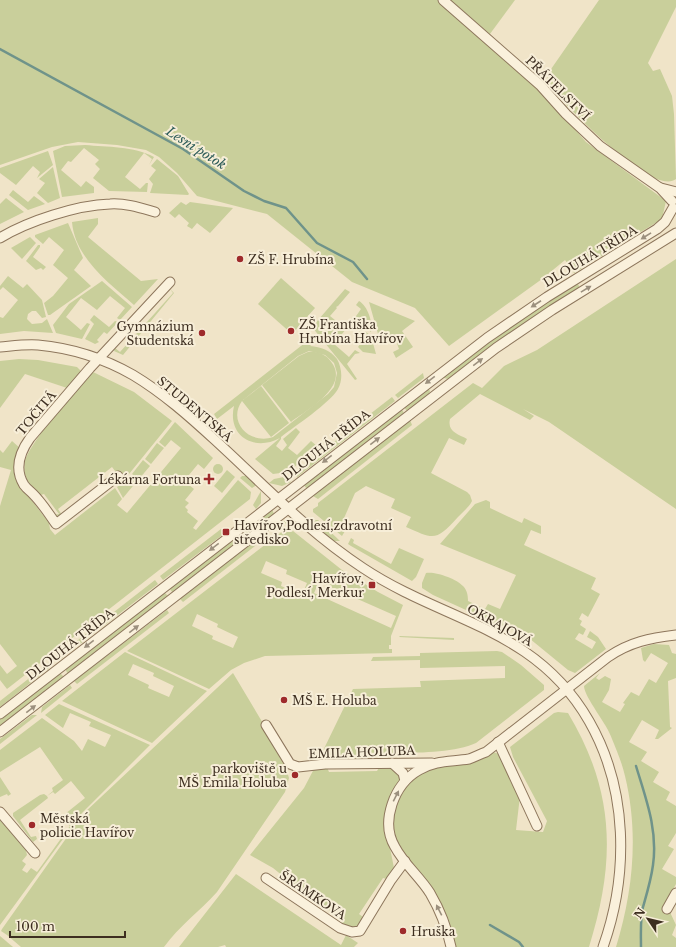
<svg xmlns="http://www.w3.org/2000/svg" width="676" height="947" font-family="'Libre Baskerville',serif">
<rect width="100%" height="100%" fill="#f0e4c8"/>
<g fill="#c9cf9b" fill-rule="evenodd">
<polygon points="0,0 440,0 539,88 586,142 666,201 662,219 574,273 565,260 542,279 449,346 415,308 352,282 267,214 197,196 177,173 159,157 146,150 117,145 78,142 52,147 0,165"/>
<polygon points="443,0 515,0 487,38"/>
<path d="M 599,0 L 676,0 L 676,7 L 648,63 L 653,71 L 660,69 L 672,96 L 674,114 L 676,179 C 652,198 564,102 546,84 L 549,72 Z"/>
<path d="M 85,145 C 107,147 134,146 154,157 L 149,165 L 152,159 L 144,153 L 125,177 L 140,189 L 146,183 L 148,183 L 147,192 L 109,191 L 93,178 L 100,169 L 95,164 L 99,160 L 84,148 L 71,162 L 68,161 L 61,170 L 81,187 L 86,181 L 94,187 L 94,193 L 62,197 L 53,151 L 65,146 Z"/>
<polygon points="48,151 53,165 37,178 40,172 33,166 16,185 0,173 0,168"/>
<polygon points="157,159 178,176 189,194 188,195 150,193 153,184 149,179 156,170 151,166"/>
<polygon points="53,167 60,198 48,203 37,193 45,183 39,179"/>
<polygon points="13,190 28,202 34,196 45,204 28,210 9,195"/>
<polygon points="6,198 24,212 0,224 0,204"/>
<polygon points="181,202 186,205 190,202 233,208 210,233 197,223 192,229 187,226 189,223 179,214 175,218 169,213"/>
<path d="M 98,218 L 98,224 L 88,237 L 141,281 L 158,279 L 134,305 C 109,283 75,258 72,222 Z"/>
<polygon points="68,223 83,258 74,270 91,286 50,315 48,315 44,303 53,296 68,278 53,265 64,250 49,237 43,244 35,237 35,235"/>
<polygon points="30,237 36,243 22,259 11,248"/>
<polygon points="38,245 40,245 40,247 33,257 46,267 43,270 41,268 36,270 26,261"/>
<path d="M 676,259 L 676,509 L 549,422 L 523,409 L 534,416 L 530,420 L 480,394 L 450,419 C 447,432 458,434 467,439 L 464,445 L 449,438 L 431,473 L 467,492 L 470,495 L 472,501 C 469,507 463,512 458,517 C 436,541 435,540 406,527 L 411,517 L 391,508 L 395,499 L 366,486 L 355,493 L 341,525 L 345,531 L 342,536 L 313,512 L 313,509 L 318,506 L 318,503 L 473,383 L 482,388 L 504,366 L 537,350 Z"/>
<polygon points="8,276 23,288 27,284 42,300 46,317 42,318 36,311 32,311 28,314 27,319 32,324 42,323 47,319 53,333 24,331 0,334 0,317 3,318 18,300 3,287 0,290 0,286"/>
<polygon points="281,278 315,308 292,334 258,304"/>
<polygon points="102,281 132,307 120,320 117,318 125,308 110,296 97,310 81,298 66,317 81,330 87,323 90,324 82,339 56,333 53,325 69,304"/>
<polygon points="577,282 580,288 448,379 444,378 444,376 487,342"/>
<polygon points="170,289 174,293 123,355 114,351 115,348 120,352 173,293"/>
<polygon points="345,289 350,292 338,306 336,307 337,308 330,316 346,329 334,344 349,357 355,350 360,353 355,354 347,364 357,379 355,380 312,327"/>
<path d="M 359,301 C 368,306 373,323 371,332 L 354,319 L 361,309 L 356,305 Z"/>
<polygon points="369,302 415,321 402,331 413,347 396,358 393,352 399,349 395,338 394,336 380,341"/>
<polygon points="94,315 109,327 115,321 118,322 107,334 104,332 97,340 99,342 95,344 85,339 94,324 90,320"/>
<polygon points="351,322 354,322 371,336 376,354 363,352 358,347 365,337 349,324"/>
<path d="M 315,335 L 318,340 L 310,346 C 321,347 330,350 337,359 C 342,368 343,380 338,389 C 330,403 295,426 281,437 L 281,439 L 276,446 L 282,451 L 287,445 L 283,439 L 296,428 L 300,432 L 288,448 L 297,455 L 311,441 L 317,446 L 316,449 L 288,472 L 273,474 L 255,459 L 280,438 C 254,452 227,436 234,406 L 217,419 L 214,414 ZM 309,351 L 325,355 L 334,363 L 337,373 L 334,387 L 328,394 L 273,437 C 250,445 227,422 242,401 L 271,437 L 289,423 L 261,386 L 243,400 L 298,356 Z"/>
<path d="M 308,352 C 318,351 326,354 332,363 C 349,387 307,410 291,422 L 262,385 L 299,356 Z"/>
<polygon points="19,359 38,360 77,367 81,371 67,388 25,374 0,408 0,361"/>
<path d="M 93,372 L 134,392 L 172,421 L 129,474 L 122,480 L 112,467 L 58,509 L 62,515 L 59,519 L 52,515 L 59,514 L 44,494 L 37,496 C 29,486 22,475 25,462 C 27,446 79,384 93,372 Z"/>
<polygon points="423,373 424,378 398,398 395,395"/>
<polygon points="428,388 430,391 429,394 407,411 403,406"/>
<polygon points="392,397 395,401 297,477 294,473"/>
<polygon points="401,408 404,413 307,489 303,484"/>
<polygon points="410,420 412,425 318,499 313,496"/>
<polygon points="175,422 213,458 204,469 198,464 184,481 194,489 185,500 189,503 185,507 188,510 187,512 198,521 193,528 196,530 238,480 251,492 250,499 7,689 0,680 0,665 7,674 17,666 0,644 0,506 11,470 0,467 0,450 3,453 12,441 21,449 23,489 49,523 50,529 55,535 115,488 122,499 117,505 127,513 181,448 171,440 165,447 159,442"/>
<polygon points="157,443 164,448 151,464 145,459"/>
<polygon points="143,460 150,466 139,479 132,474"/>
<circle cx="218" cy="469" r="5"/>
<polygon points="227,470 235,477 222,493 214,486"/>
<polygon points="131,476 137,481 123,498 117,487"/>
<polygon points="242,476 248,476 257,485 252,488 240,478"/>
<polygon points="284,477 291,482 282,486 269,483 274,479"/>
<polygon points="261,491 261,503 256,509 253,505"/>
<path d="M 486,500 L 490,502 L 490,508 L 522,523 L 524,518 L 541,526 L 541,534 L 531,530 L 524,545 L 596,578 L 591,589 L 600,594 L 588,617 L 582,613 L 579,619 L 582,621 L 580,625 L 586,629 L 583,635 L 579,633 L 575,639 L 592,649 L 596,642 L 587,637 L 590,631 L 598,637 L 606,649 L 575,673 L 568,670 L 524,634 L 499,625 L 433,595 L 422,588 L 422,583 L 426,573 C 435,571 457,579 463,586 C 467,590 468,595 468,601 L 485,609 L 488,604 L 500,609 L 516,575 L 440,544 L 475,504 Z"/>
<polygon points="272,509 274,514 266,521 261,516"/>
<polygon points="316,520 318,520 340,541 333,541 312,523"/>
<polygon points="256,521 260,526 173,593 169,588"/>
<polygon points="283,521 293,521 301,525 298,528 288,522 273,531 271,528"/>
<path d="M 288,527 L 342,570 L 378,592 L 403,605 L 391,636 L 391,645 L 389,645 L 389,649 L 392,649 L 392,653 L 265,656 L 244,663 L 231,670 L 209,689 L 127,651 ZM 266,561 L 287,570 L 286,574 L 307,583 L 302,595 L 281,586 L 282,582 L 261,573 ZM 319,582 L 396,616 L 391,628 L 314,593 ZM 197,614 L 218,624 L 217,627 L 238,637 L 233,648 L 212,639 L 213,636 L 192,626 Z"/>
<polygon points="221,529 225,533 163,580 160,576"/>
<polygon points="265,533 268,536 183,602 180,599"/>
<polygon points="351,538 354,540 353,543 391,564 399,548 424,559 416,577 412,581 351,546 348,544"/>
<polygon points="155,580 158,584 58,661 55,658"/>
<polygon points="164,592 168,596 68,674 65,669"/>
<polygon points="167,610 169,613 77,684 74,681"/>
<polygon points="400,636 454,638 454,640 399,637"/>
<path d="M 654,644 L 669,645 L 672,653 L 676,654 L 676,678 L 668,681 L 670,727 L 672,728 L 658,739 L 655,739 L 659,730 L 642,720 L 629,742 L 647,752 L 641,761 L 659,772 L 653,782 L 670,792 L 666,800 L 676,806 L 676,833 L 668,846 L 674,849 L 662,869 L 676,877 L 676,884 L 663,908 L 669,910 L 676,925 L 672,935 L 676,938 L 676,947 L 616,947 C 633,892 639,833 625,776 C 622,763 617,751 612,739 C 608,725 584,697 584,686 L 600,673 L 596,678 L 599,680 L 605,676 L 611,679 L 609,690 L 602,702 L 620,712 L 625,704 L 623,703 L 631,692 L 639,696 L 649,679 L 656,683 L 668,663 L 651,653 L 645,662 L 643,660 L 641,648 Z"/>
<path d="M 497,651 L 502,652 L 521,665 L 544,685 L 544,690 L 476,743 C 448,756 393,752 361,753 L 361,760 L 318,761 L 353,689 L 418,687 L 421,687 L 420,681 L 505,678 L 505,666 L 420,668 L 420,660 L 371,661 L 373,657 L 420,656 L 420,653 Z"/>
<path d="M 125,652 L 207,691 L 152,743 L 62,701 ZM 133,664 L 154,673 L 153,676 L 174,686 L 169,697 L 148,688 L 149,685 L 128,675 Z"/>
<polygon points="50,662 53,665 0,707 0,701"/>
<polygon points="60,673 64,677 0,727 0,719"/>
<path d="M 233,673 L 285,760 L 285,765 L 289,778 L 285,792 L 217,892 C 200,911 179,926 164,947 L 21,947 L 7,935 L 1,931 L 2,929 L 84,813 Z"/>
<polygon points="70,685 72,688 41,713 42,707"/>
<polygon points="59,704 150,745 82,813 0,925 0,820 25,846 27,855 22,861 26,864 22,870 27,873 31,868 37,872 70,826 60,818 85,798 71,781 55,794 53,792 47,796 48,798 20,820 31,837 36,836 37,839 33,842 13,816 13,813 40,795 44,794 47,796 53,791 52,788 63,780 40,747 0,772 0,750 42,718 74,741 82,751 88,739 105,747 111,735 89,726 91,722 70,713 63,728 45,715"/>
<path d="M 558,712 L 568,713 C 615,791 616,861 589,947 L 454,947 L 451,934 L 397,844 L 392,820 L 397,800 L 409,782 L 423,771 L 493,752 L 499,754 L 520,796 L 516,830 L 543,832 L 547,821 L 513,757 L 510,747 L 554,713 Z"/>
<polygon points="32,715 37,715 0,744 0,739"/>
<path d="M 381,764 C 390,764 398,770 400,779 L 388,838 L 394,868 L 387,879 L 383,878 L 359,914 L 363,917 L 359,925 L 354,928 L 341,927 L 342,919 L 299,889 L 273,868 L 250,855 L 304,788 L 315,767 L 326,765 L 329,772 L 377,771 Z"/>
<polygon points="0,777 11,794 8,796 7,794 0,797"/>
<polygon points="236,874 341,945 346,935 358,943 354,947 226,947 225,945 218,947 179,947"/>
<polygon points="0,936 13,947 0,947"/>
</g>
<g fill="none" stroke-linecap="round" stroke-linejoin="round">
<g stroke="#6f938a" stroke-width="2.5">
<polyline points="0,49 183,149 244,191 264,201 286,208 317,243 353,262 367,279"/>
<path d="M 636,766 C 646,799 658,830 653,865 C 651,880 647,893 643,907 C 640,919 641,935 641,947"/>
<polyline points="490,925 519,942 523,947"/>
</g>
<defs>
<g id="street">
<polyline points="443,0 540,85 566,114 600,146 660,188 672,201"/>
<polyline points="661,188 676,192"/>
<path d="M 0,238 C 28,221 77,205 110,204 C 126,203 141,208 155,212"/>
<path d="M 0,347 C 12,346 26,344 38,345 C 71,348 105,359 133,375 C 163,393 190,417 215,440 C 263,484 309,533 363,568 C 444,622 535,627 589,721 C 628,789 629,874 603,947"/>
<path d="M 118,476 L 56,524 C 49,514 42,503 33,494 C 30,491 27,489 24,485 C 14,469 20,452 30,438 L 90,368 L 170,282"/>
<polyline points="0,714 487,338 547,297 657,229 665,222 673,208"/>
<polyline points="266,725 290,764 298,767 325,764 432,763"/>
<polyline points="0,732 496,348 552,310 676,233"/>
<polyline points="498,742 537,826"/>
<polyline points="392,763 403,773 405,781"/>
<polyline points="0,812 35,853"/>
<polyline points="266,878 340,928 352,932 360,931 391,880 405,861"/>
<polyline points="667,909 676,893"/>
<path d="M 451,947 C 447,928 440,910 430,893 C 420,877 404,864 395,847 C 380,822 394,784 419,770 C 436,760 450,762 469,759 C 475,757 480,754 486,752 L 608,657 C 630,642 650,638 676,635"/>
</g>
</defs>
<use href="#street" stroke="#8d765c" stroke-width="11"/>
<use href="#street" stroke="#faf1dc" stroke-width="9"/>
</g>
<defs><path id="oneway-solid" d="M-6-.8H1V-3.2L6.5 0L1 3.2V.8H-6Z"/></defs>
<g fill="#9c907e">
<use href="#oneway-solid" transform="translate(646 236) rotate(148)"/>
<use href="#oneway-solid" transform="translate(586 289) rotate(-31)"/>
<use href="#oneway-solid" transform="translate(536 304) rotate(147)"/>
<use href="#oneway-solid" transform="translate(478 362) rotate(-37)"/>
<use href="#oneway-solid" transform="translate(430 380) rotate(143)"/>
<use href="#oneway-solid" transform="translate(375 441) rotate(-38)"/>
<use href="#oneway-solid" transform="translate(327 459) rotate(142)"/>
<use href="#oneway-solid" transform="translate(214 547) rotate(142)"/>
<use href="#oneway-solid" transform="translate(134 629) rotate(-38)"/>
<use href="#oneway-solid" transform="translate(89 644) rotate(142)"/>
<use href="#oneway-solid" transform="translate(31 709) rotate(-38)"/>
<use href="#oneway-solid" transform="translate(396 796) rotate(-63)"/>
<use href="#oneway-solid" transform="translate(439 910) rotate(-117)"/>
</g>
<g fill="#9e2a2b" stroke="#f7eed8" stroke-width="1.5">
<circle cx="240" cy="259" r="4"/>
<circle cx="291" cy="331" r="4"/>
<circle cx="202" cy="333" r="4"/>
<path d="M207 473h4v4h4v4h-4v4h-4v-4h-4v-4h4z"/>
<rect x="222" y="528" width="8" height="8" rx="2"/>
<rect x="368" y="581" width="8" height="8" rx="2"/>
<circle cx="284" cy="700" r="4"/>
<circle cx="295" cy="775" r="4"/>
<circle cx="32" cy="825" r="4"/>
<circle cx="403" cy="931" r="4"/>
</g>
<g text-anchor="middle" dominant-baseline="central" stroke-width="4" stroke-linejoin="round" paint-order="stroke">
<g font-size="12" fill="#3d2e20" stroke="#f7eed8">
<text transform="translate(558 88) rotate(45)">PŘÁTELSTVÍ</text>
<text transform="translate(590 256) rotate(-31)">DLOUHÁ TŘÍDA</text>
<text transform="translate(195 409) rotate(40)">STUDENTSKÁ</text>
<text transform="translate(36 413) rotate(-50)">TOČITÁ</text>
<text transform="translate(326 445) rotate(-38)">DLOUHÁ TŘÍDA</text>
<text transform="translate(500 625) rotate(29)">OKRAJOVÁ</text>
<text transform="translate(70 644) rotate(-38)">DLOUHÁ TŘÍDA</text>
<text transform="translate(362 752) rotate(-2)">EMILA HOLUBA</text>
<text transform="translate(313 895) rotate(34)">ŠRÁMKOVA</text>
</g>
<g font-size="12" fill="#3d2e20" stroke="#f7eed8" text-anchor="start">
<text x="248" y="259">ZŠ F. Hrubína</text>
<text x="299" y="324">ZŠ Františka<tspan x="299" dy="14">Hrubína Havířov</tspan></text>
<text x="194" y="326" text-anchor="end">Gymnázium<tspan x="194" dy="14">Studentská</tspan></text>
<text x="201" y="479" text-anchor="end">Lékárna Fortuna</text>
<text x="234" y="525">Havířov,Podlesí,zdravotní<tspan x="234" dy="14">středisko</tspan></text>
<text x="364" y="578" text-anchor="end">Havířov,<tspan x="364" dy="14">Podlesí, Merkur</tspan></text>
<text x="292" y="700">MŠ E. Holuba</text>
<text x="287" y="768" text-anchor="end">parkoviště u<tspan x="287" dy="14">MŠ Emila Holuba</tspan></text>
<text x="40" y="818">Městská<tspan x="40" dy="14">policie Havířov</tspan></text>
<text x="411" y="931">Hruška</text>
</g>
<g font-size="13" font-style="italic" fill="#2f5d5a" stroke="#f7eed8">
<text transform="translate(196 148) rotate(32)">Lesní potok</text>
</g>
</g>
<g transform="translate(648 919) rotate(305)" stroke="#f7eed8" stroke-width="3" paint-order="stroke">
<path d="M0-3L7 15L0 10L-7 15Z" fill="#3d2e20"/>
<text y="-6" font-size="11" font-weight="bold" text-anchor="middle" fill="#3d2e20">N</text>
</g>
<path d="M10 931v6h115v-6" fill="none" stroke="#3d2e20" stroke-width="2"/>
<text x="16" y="931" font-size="12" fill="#3d2e20" stroke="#f7eed8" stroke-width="3" paint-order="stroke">100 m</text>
</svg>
